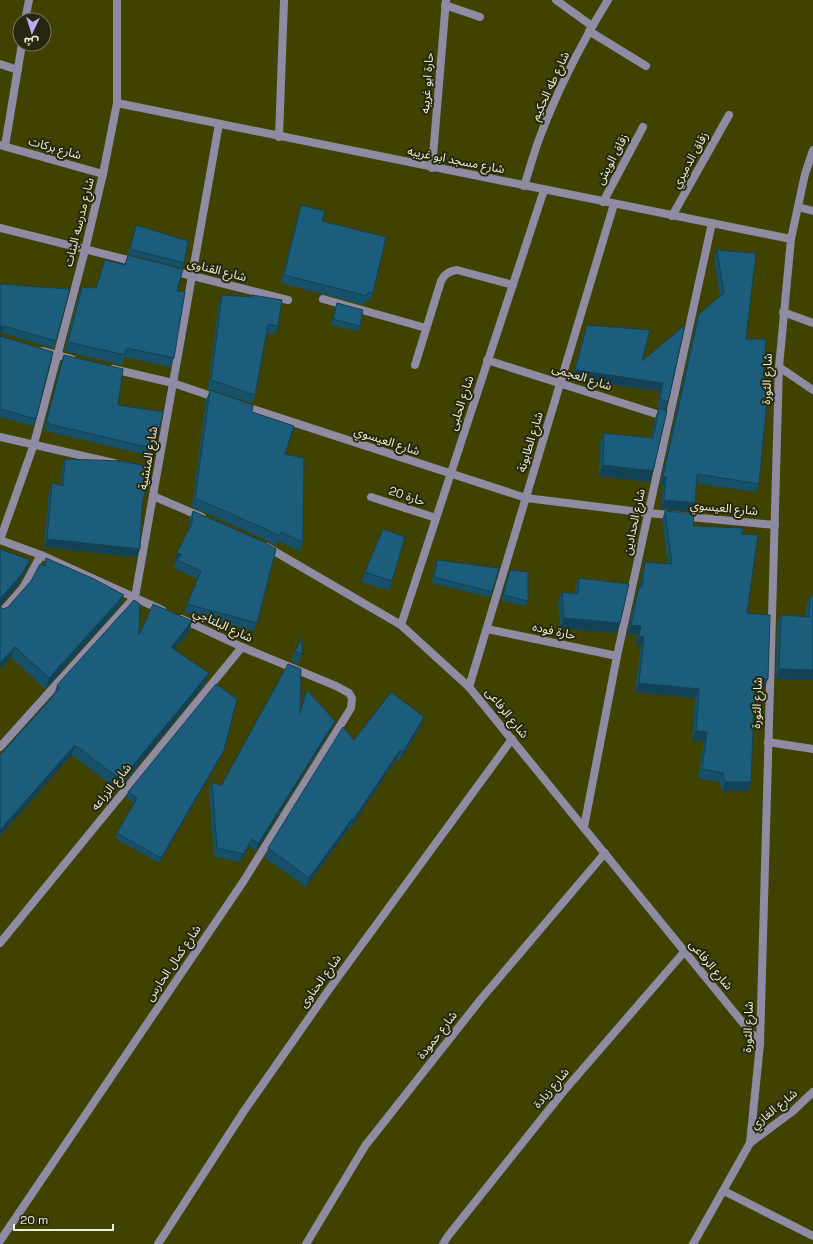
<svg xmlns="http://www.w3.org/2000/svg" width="813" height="1244" font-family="'Space Grotesk','Noto Sans Arabic',sans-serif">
<rect width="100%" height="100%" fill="#404200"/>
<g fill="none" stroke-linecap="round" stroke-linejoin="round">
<g stroke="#8e8ba3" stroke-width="8">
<polyline points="556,0 592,26"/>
<polyline points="445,5 480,17"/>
<polyline points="25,20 29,0"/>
<polyline points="589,31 646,66"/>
<polyline points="0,64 18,70"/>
<polyline points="117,103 791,239"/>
<polyline points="279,137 284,0"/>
<polyline points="0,145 103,174"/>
<polyline points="5,146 22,44"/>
<polyline points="432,168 446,0"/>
<path d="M 524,186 C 529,171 533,156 538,142 C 556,93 581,44 608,0"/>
<polyline points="603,202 643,127"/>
<polyline points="798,207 813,211"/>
<polyline points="672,216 729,115"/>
<polyline points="0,228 136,262"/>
<polyline points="173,271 288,300"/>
<polyline points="323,299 426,328"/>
<polyline points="783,312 813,323"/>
<polyline points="43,351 72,359"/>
<polyline points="487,360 666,417"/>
<path d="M 415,365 L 441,281 C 444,274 449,271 457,270 L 513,285"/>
<polyline points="779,367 813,390"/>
<polyline points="113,369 173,383 217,398"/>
<polyline points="243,406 526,498 648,513 775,525"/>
<polyline points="0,437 114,463"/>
<polyline points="153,496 202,517"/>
<polyline points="371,497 436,518"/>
<polyline points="0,540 41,555 162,610"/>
<polyline points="0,540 34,444 85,250 103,174 117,103 117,0"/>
<polyline points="267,547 401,625 469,687 760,1044"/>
<polyline points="0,614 23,588 41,555"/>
<polyline points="401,625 544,190"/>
<polyline points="487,629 617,656"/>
<polyline points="469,687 614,204"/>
<polyline points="768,742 813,749"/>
<polyline points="0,747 135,597 219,124"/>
<polyline points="584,827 617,656 712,223"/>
<polyline points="0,943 242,647"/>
<polyline points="750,1143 793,1111 813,1092"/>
<polyline points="724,1191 813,1236"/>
<polyline points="0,1241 243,882 351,708 352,698 349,693 336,686 242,647 182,619"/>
<polyline points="158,1244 244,1111 330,988 512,739"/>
<polyline points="306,1244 365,1146 481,999 605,853"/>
<polyline points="443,1244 448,1236 563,1092 684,952"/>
<polyline points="693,1244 750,1143 760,1044 779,367 791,239 805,174 813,150"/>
</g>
</g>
<g fill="#175069">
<polygon points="301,205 322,221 373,293 370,301 366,300 364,305 281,283 298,214"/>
<polygon points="136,225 184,263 182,268 128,254"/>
<polygon points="717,250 746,339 763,379 759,484 756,492 696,483 692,512 661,509 663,485 660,485 696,322 699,314 720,297 714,259"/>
<polygon points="128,255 177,291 174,358 170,367 125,357 122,365 64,351 78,297 82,287 96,288 105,260 125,264"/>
<polygon points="0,284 56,341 53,348 2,333"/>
<polygon points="222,295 278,326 275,334 266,333 255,395 252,403 208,389 219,303"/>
<polygon points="337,303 360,326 358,331 331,325 335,308"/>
<polygon points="587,325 642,361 685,325 668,402 665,410 657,407 660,391 572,379 584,333"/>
<polygon points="0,336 36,419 33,426 0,417"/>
<polygon points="64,355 118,405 155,449 152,456 46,431 47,429 44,429 61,362"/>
<polygon points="210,390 252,412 285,454 303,542 300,551 278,541 276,546 264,539 192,507 206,400"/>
<polygon points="659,408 650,482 599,476 600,443 604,433 651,438 655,418"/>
<polygon points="65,459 142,505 140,549 136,557 44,547 49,491 52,483 61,485 62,467"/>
<polygon points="193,511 257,623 254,631 184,612 198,579 174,568 176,561 174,561 177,553 189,528 190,518"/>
<polygon points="665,511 693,526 744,528 742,534 747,613 764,688 755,687 751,782 748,791 722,791 720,782 698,778 704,741 692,740 695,698 635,692 641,646 636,645 638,635 627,634 636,596 639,587 640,587 642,571 645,562 668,564 662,520"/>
<polygon points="46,558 120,606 45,689 11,657 0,669 0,606 3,609 8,607 31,581 44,565"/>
<polygon points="437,560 492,592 490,597 432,583 435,565"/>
<polygon points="510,570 528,601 526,606 501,600"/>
<polygon points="365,572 392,581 389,590 361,582"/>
<polygon points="579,578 620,623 616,633 560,628 558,602 562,592 575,594 575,588"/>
<polygon points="810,596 813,596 813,680 776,679 777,625 781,615 806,617 806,607"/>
<polygon points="192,621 189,632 174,649 205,684 118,790 72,755 54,695 57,685 139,635"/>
<polygon points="295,651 302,654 298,664 291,661"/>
<polygon points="307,690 332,728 256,851 249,846 240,862 214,856 209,789 212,782 221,786 300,711"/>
<polygon points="424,717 421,726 399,761 396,759 350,829 349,828 306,887 265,858 268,848 354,740"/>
<polygon points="222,755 159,863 115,838 117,833 134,803 126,797 128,792"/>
</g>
<g fill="#134155">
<polygon points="4,326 2,333 0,333 0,327"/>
<polygon points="575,370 663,383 660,391 572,379"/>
<polygon points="603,465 653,471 650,482 599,476"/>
<polygon points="663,477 666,477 663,485 660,485"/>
<polygon points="664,500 695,503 692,512 661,509"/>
<polygon points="47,539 140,549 136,557 44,547"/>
<polygon points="177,553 182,554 176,561 174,561"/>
<polygon points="30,560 26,571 18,585 0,606 0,599"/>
<polygon points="124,595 120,606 45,689 49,678"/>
<polygon points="564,618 620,623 616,633 560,628"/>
<polygon points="192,621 189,632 167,658 171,647"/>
<polygon points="631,625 641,626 638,635 627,634"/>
<polygon points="639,636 644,637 641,646 636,645"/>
<polygon points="15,647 11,657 0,669 0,663"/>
<polygon points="779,669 813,670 813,680 776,679"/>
<polygon points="209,673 205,684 118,790 121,780"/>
<polygon points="755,678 768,679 764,688 752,687"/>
<polygon points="639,683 699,689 695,698 635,692"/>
<polygon points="424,717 421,726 399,761 403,752"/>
<polygon points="335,721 332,728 256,851 258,844"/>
<polygon points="696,731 707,732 704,741 692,740"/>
<polygon points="75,745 72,755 0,836 0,830"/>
<polygon points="224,750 222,755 159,863 161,858"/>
<polygon points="400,750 396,759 350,829 353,820"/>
<polygon points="725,782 751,782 748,791 722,791"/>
<polygon points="352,819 349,828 306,887 309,878"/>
<polygon points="252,839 249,846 240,862 243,854"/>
</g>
<g fill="#1b5d7a" stroke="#134155">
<polygon points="301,205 325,211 322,221 386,237 373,293 368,292 367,296 284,275"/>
<polygon points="136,225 188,241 184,263 130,249"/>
<polygon points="717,250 756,253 746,339 766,339 763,379 768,379 766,412 759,484 697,474 695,503 664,500 666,477 663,477 699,314 724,293"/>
<polygon points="128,255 183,269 177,291 185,292 174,358 126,348 125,355 68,342 82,287 96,288 105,260 125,265"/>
<polygon points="0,284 70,289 56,341 4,326 0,327"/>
<polygon points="222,295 252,297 252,295 282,300 278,326 268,324 255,395 211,380"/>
<polygon points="337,303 363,310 360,326 333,319"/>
<polygon points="587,325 650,330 642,361 685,325 668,402 660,399 663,383 575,370"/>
<polygon points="0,336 53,352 36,419 0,409"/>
<polygon points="64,355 123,369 118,405 163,412 155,449 49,424 49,422 46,422"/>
<polygon points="210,390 253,405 252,412 294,426 285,454 304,458 303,542 281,532 279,536 268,530 195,498"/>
<polygon points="659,408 667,411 653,471 603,465 604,433 653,438"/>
<polygon points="65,459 122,461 151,467 142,505 140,549 47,539 52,483 63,486"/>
<polygon points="193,511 262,541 276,549 257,623 187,604 201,571 177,560 182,554 177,553 192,523"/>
<polygon points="665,511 694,514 693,526 744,528 741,534 758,535 747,613 770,615 768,679 755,678 751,782 725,782 723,773 702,769 707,732 696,731 699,689 639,683 644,637 639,636 641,626 631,625 639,587 642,587 645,562 672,564"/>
<polygon points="383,529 405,537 392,581 365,572"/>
<polygon points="0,549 30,560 22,574 0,599"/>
<polygon points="46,558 94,579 124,595 49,678 15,647 0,663 0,606 3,609 8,607 31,581 40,564 45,566"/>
<polygon points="437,560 499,568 492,592 434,577"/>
<polygon points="510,570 528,572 528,601 503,595"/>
<polygon points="579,578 629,584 620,623 564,618 562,592 578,594"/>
<polygon points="810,596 813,596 813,670 779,669 781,615 809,617"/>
<polygon points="134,600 140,604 139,635 153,604 192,621 171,647 209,673 121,780 75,745 0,830 0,755 60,688 57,685"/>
<polygon points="302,638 302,654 295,651"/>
<polygon points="288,664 301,669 300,713 307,690 335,721 258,844 252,839 243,854 217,848 212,782 221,786"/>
<polygon points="216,684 237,699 224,750 161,858 117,833 137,798 128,792"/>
<polygon points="391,692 424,717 403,752 400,750 353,820 352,819 309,878 268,848 343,727 354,740"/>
</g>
<g text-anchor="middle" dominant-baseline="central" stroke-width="4" stroke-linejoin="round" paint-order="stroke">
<g font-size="12" fill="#eef0d2" stroke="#26270f">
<text transform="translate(427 83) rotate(-86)">حارة ابو غريبه</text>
<text transform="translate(550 86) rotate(-65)">شارع طه الحكيم</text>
<text transform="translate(55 148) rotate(16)">شارع بركات</text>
<text transform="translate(612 159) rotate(-62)">زقاق الويش</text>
<text transform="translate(456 160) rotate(11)">شارع مسجد ابو غريبه</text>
<text transform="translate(690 160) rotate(-61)">زقاق الدميري</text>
<text transform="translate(79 222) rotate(-76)">شارع مدرسه البنات</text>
<text transform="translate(217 270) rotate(14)">شارع القناوى</text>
<text transform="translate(582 377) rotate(18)">شارع العجمى</text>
<text transform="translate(767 379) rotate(-88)">شارع الثورة</text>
<text transform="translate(461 403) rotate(-72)">شارع الحلبى</text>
<text transform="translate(387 441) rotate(18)">شارع العيسوي</text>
<text transform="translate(530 442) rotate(-73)">شارع الطابونة</text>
<text transform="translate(148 458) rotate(-80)">شارع المنشية</text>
<text transform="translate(407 496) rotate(18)">حارة 20</text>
<text transform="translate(724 508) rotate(5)">شارع العيسوي</text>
<text transform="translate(634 522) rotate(-78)">شارع الحدادين</text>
<text transform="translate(223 625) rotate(25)">شارع البلتاجي</text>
<text transform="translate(554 631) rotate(12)">حارة فوده</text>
<text transform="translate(757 703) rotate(-88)">شارع الثورة</text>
<text transform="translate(507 713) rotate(51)">شارع الرفاعى</text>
<text transform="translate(111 787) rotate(-51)">شارع الزراعه</text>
<text transform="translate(173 963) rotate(-56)">شارع كمال الحارس</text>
<text transform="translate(711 965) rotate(50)">شارع الرفاعى</text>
<text transform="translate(320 981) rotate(-54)">شارع الحناوى</text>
<text transform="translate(748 1027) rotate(-88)">شارع الثورة</text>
<text transform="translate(437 1035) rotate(-52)">شارع حمودة</text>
<text transform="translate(551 1088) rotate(-50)">شارع زيادة</text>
<text transform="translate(774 1109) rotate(-39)">شارع الغازي</text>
</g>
</g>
<g transform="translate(32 32) rotate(184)"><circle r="19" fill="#26270f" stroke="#76775d"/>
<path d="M0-3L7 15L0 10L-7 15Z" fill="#b8abf7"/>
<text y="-6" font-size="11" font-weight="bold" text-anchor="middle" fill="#eef0d2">ش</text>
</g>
<path d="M14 1224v6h99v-6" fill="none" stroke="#eef0d2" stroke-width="2"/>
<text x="20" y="1224" font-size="12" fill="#eef0d2" stroke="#26270f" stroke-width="3" paint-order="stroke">20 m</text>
</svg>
